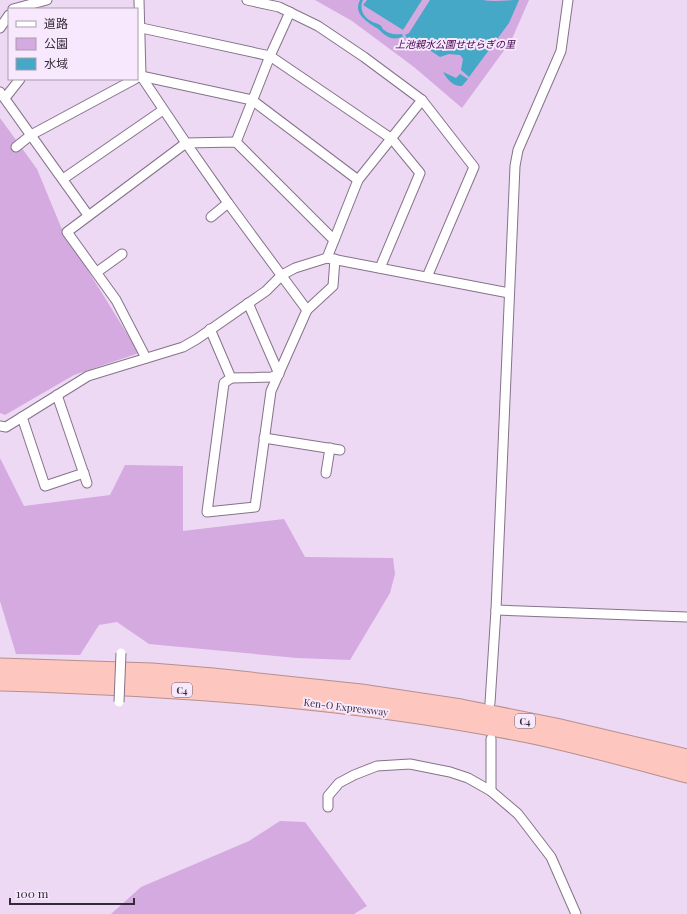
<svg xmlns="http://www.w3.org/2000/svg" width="687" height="914" font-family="'Playfair Display','Noto Sans JP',serif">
<rect width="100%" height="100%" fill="#edd9f3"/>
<g fill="#d4aae0">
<polygon points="315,0 529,0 511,41 462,108 414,67 352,21"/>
<polygon points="0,118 37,169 61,227 139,353 74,375 5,415 0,413"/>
<polygon points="0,458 24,506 110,495 125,465 183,466 183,531 284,519 305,557 393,558 395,574 390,593 350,660 297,658 149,644 117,622 99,625 80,655 16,654 0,601"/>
<polygon points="280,821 305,822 367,906 354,914 111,914 141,887 249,841"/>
</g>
<g fill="#46a8c7">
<path d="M 360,0 L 363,0 C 359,8 363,17 371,21 C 374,23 377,23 380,25 C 382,26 382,29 384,30 C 389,34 395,35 402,34 L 403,37 C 399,38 395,39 391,38 C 384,36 381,30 375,27 C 366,21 353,13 360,0 Z"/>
<polygon points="367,0 422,0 403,30 363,5"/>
<path d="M 430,0 L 483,0 C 494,2 508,0 519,0 L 509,23 L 469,77 L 461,70 L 463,59 L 460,55 L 449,54 L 440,57 L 410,37 L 407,38 L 405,35 L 409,33 Z"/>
<path d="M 443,72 L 456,78 L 460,74 L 468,79 L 462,86 C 453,87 447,79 443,72 Z"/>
</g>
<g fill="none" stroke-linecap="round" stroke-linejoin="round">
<defs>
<g id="minor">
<polyline points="139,0 141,76 186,143 228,203 307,310"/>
<polyline points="247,0 279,7 318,26 364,57 422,100 358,180 327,258"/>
<polyline points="13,9 47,0"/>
<polyline points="137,27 270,56 392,139 420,173 380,268"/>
<polyline points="0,28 9,15"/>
<polyline points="139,77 141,76 252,100 358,180"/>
<polyline points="0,92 88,215"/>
<polyline points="5,98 20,79"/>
<polyline points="422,100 474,167 427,277"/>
<polyline points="236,142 270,56 290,12"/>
<polyline points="16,147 31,135 135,79"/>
<polyline points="63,179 163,110"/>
<polyline points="211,217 228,203"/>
<polyline points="97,272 122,254"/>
<polyline points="210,329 231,378 224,383 207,512 255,507 271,391 307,310 333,286 335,259"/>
<polyline points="146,358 116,300 67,232 186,143 236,142 334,240"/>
<polyline points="231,378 272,377 279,374 248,303"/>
<polyline points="57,395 87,483"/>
<polyline points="22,417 45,486 84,473"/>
<polyline points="0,426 6,427 88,376 183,347 197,339 266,291 282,275 295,268 327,258 509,293"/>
<polyline points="264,438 340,450"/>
<polyline points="326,473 330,448"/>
<polyline points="496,610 687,617"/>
<polyline points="490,703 496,610 515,166 518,150 561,51 568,0"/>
<polyline points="491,791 491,739"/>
<polyline points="328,807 328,796 339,783 354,775 377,766 410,764 450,772 468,778 491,791 518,814 551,857 576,914"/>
</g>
<g id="motorway">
<polyline points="0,667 152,672 213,677 361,693 461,708 556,727 687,758"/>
<path d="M 0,682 C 176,687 354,699 528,734 C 581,745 634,760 687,774"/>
</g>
</defs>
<use href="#minor" stroke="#85738a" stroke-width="11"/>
<use href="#motorway" stroke="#b6908f" stroke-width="19"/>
<use href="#minor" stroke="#fff" stroke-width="9"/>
<use href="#motorway" stroke="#fdc6bf" stroke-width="17"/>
<defs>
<polyline id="minor-bridge" points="119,702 121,653"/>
</defs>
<use href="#minor-bridge" stroke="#85738a" stroke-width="11" stroke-linecap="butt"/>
<use href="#minor-bridge" stroke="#fff" stroke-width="9"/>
</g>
<g text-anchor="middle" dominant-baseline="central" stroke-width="4" stroke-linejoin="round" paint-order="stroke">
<g fill="#f8e8fd" stroke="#6e6471" stroke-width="1">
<rect x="172" y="683" width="20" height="14" rx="3"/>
<rect x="515" y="714" width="20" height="14" rx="3"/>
</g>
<g font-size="9" font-weight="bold" fill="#332b35">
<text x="182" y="690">C4</text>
<text x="525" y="721">C4</text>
</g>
<g font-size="10" font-style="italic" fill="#420351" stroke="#f8e8fd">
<text x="455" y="44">上池親水公園せせらぎの里</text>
</g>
<g font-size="10" fill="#332b35" stroke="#f8e8fd">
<text transform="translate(346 707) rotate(7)">Ken-O Expressway</text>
</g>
</g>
<rect x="8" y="8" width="130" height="72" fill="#f8e8fd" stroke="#a99cad"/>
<rect x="16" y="21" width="20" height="6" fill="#ffffff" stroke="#a99cad"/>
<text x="44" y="28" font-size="12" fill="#332b35">道路</text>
<rect x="16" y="38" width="20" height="12" fill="#d4aae0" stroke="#a99cad"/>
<text x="44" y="48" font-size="12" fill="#332b35">公園</text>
<rect x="16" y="58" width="20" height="12" fill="#46a8c7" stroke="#a99cad"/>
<text x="44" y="68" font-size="12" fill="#332b35">水域</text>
<path d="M10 898v6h124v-6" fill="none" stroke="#332b35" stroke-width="2"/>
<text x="16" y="898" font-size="12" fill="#332b35" stroke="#f8e8fd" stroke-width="3" paint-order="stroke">100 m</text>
</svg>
